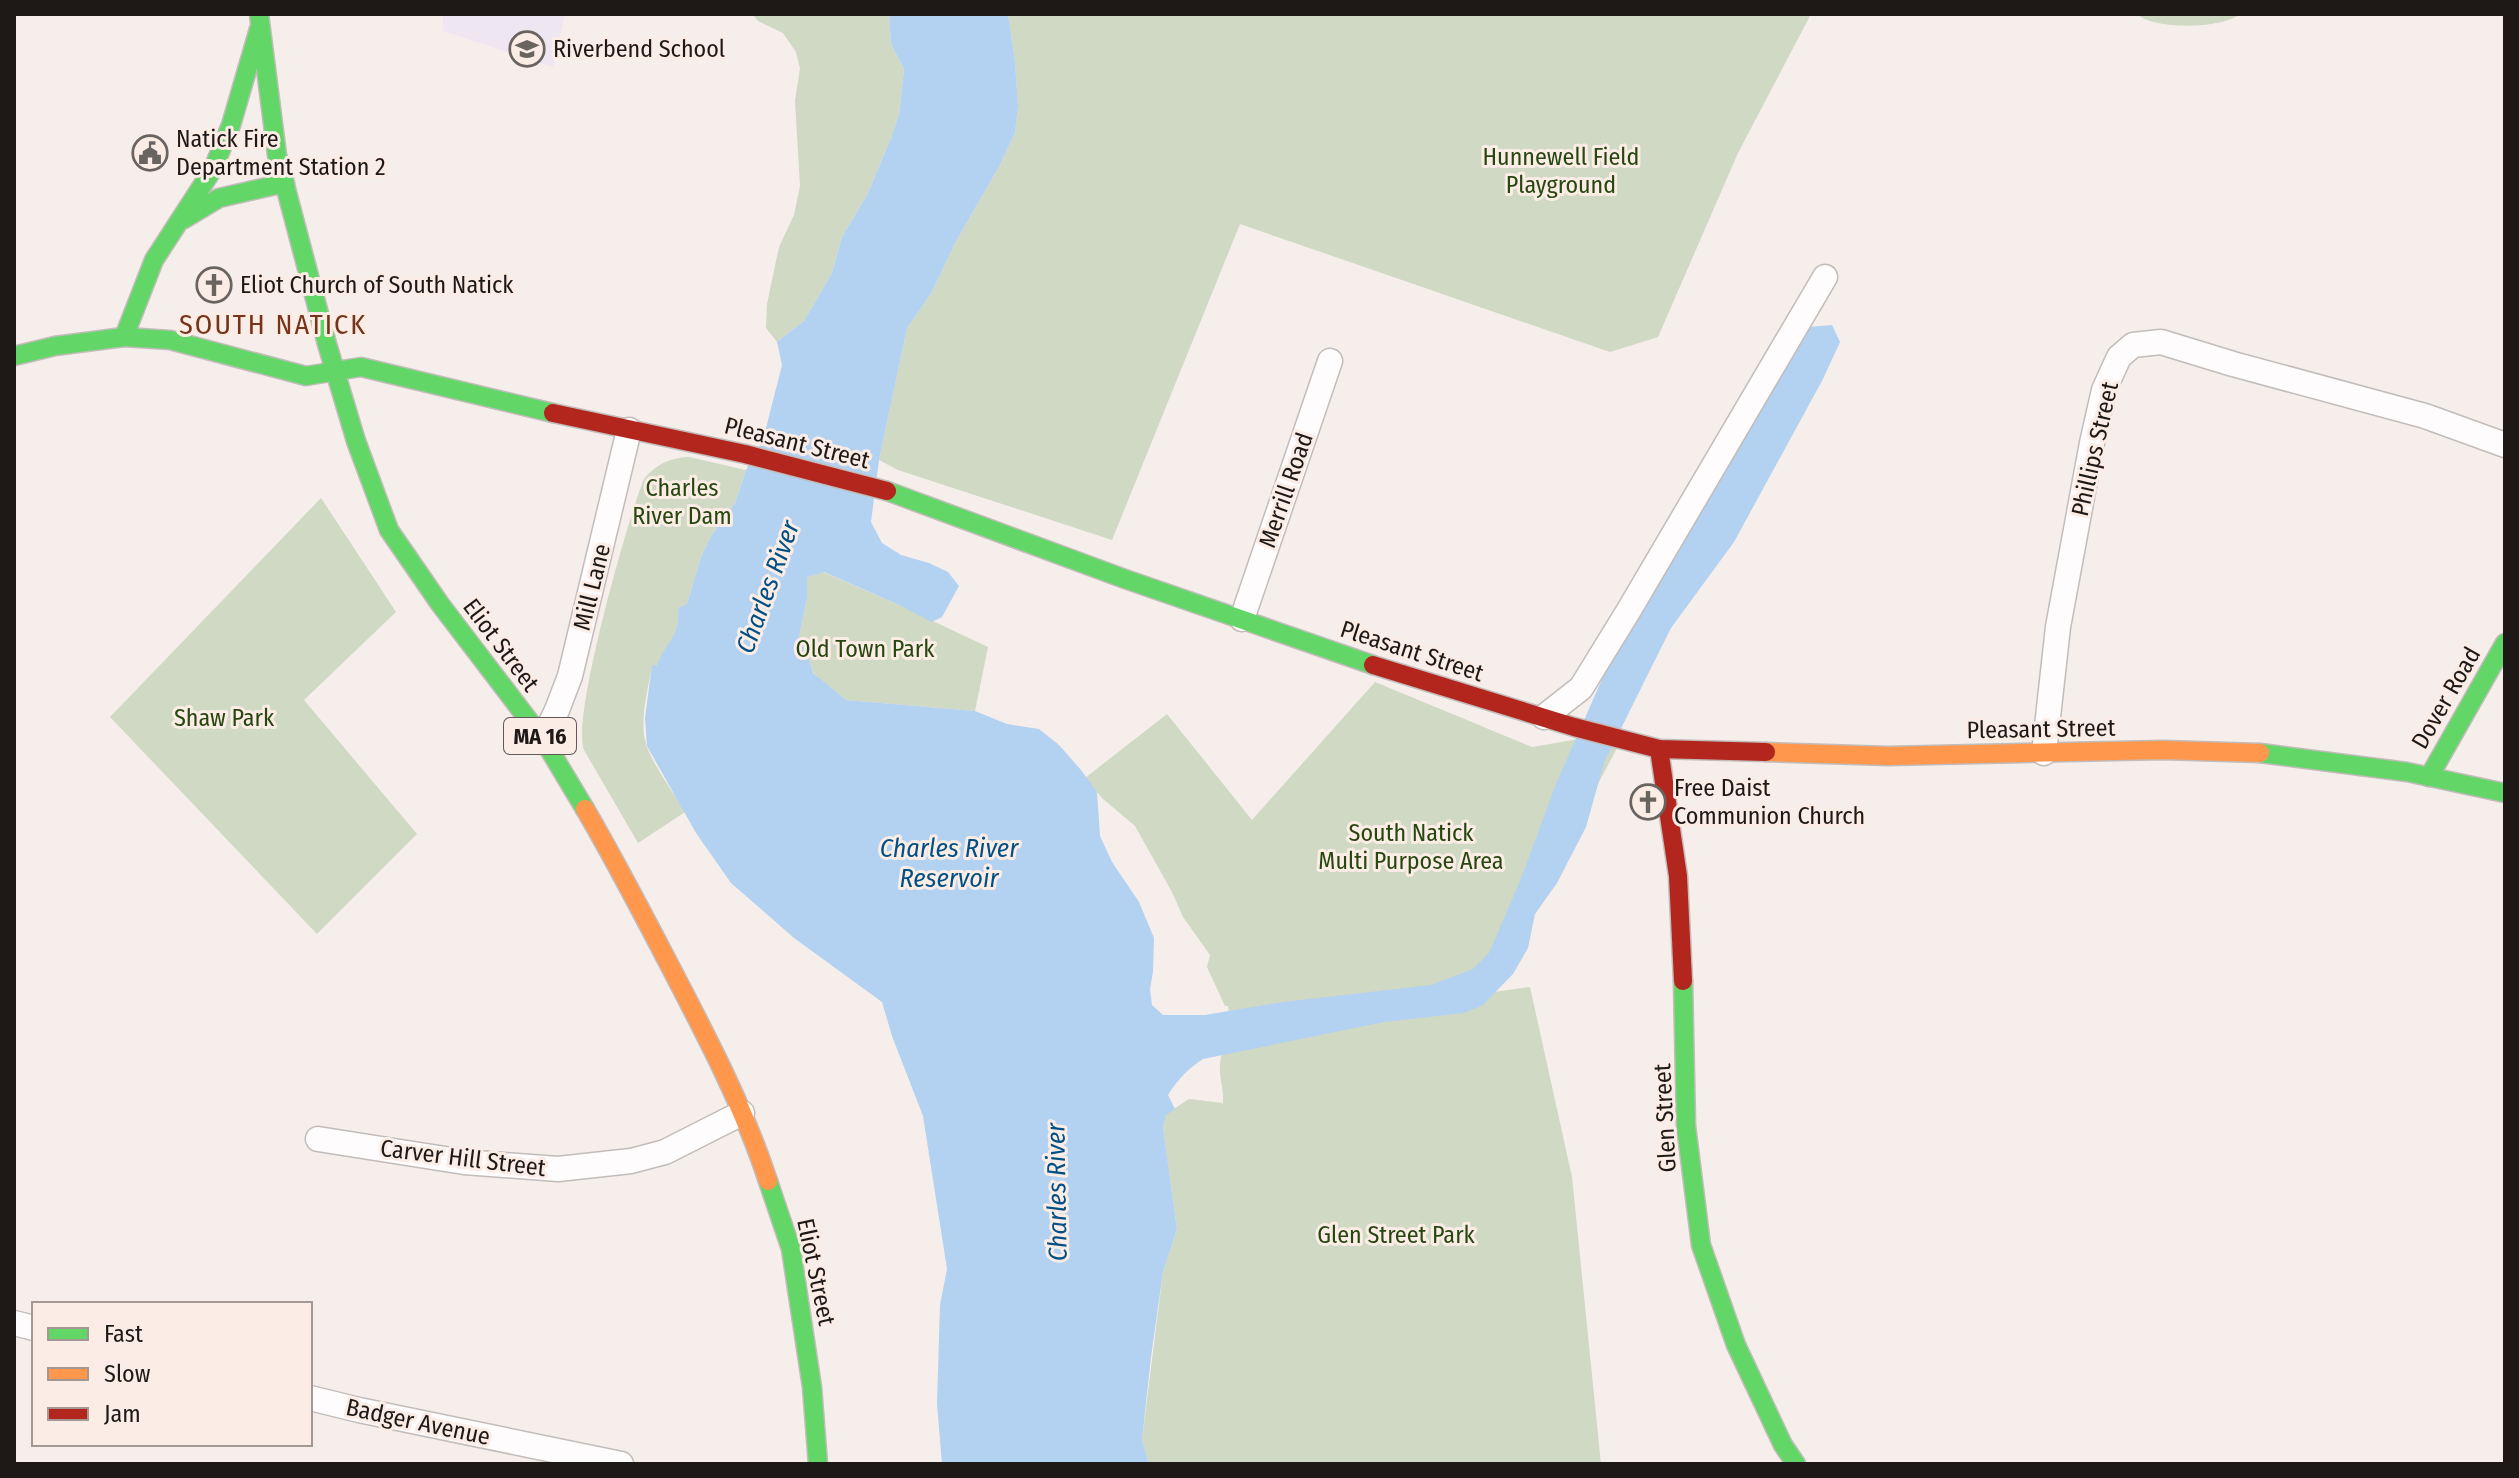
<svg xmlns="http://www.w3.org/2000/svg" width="2519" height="1478" font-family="'Fira Sans Condensed',sans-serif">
<rect width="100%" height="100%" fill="#f6eeeb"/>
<polygon fill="#eee7f2" points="443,14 565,14 553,67 443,31"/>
<g fill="#cfd9c3">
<polygon points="752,14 889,14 891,44 904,69 899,114 891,138 867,195 842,237 832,273 804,321 777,342 766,328 767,304 779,247 794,215 800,186 795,101 800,68 796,52 783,33 758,21"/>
<polygon points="1008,14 1811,14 1738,153 1658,337 1610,352 1240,224 1112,540 898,470 879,460 907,328 932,292 955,243 1000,165 1015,133 1018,107 1015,61"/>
<path d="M 2137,14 L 2240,14 C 2223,29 2153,30 2137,14 Z"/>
<path d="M 689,457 L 746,470 L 735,503 L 711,536 L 701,557 L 687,604 L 678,608 C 680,641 666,640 657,667 L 652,666 C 648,690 638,723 647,747 C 655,768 673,792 685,812 L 638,843 L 584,750 C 571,719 628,518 644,479 C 656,464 670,458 689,457 Z"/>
<polygon points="321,498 396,612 304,700 417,834 317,934 110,717"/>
<polygon points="823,572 899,605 988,647 975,711 846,700 824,684 813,672 809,659 799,637 807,598 806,577"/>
<path d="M 1375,682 L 1532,747 L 1626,731 L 1487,993 L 1530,987 L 1572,1177 L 1601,1464 L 1149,1464 L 1142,1440 L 1163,1272 L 1177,1229 L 1163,1127 L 1166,1114 L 1189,1099 L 1223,1103 C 1224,1089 1219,1077 1220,1064 C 1222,1043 1232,1028 1228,1006 L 1225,1006 L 1207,967 L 1210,955 L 1183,917 L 1172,892 L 1135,826 L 1102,798 L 1085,778 L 1167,714 L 1252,820 Z"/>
</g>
<path fill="#b3d1f1" d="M 889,14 L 1008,14 L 1015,61 L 1018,107 L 1015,133 L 1000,165 L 955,243 L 932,292 L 907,328 L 879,460 L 871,522 L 882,543 L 901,555 L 929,563 L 948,572 L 959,586 L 942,617 L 932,622 L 899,605 L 824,572 L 807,577 L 807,598 L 799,637 L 809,659 L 813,673 L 846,700 L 975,711 L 1007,724 L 1039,729 L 1059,745 L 1081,770 L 1097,792 L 1100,836 L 1112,862 L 1139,902 L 1154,938 L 1153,972 L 1150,989 L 1152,1005 L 1163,1015 L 1205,1015 L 1283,1002 L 1431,985 L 1473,969 L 1489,953 L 1520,881 L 1556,784 L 1624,629 L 1808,327 L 1832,325 L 1840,342 L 1823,379 L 1734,542 L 1671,628 L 1646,678 L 1604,763 L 1586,827 L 1557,883 L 1535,914 L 1528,948 L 1513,974 L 1483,1005 L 1464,1013 L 1384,1022 L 1203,1059 C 1188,1069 1178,1079 1168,1095 L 1175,1109 L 1166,1115 L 1163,1127 L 1177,1229 L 1163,1272 L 1151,1357 L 1142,1440 L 1149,1464 L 942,1464 L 937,1404 L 940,1305 L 947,1269 L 923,1116 L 892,1036 L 882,1002 L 794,938 L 731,883 L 696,833 L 647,746 L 645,718 L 652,665 L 657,666 C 666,639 680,641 678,608 L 687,604 L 701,557 L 711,536 L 735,503 L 746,470 L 763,440 L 782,365 L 777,342 L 804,321 L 832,273 L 842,237 L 867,195 L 891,138 L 899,114 L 904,69 L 891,44 Z"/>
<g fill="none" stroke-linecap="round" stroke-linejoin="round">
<defs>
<g id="street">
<polyline points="1242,619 1330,361"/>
<polyline points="1544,717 1581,688 1629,610 1825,277"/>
<polyline points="543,739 557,710 570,676 629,430"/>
<polyline points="2044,753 2058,627 2092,443 2104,390 2119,357 2133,345 2161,342 2233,364 2425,416 2505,445"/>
<polyline points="318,1139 464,1162 558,1169 631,1161 665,1152 742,1113"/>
<polyline points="14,1323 34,1328"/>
<polyline points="310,1398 359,1410 621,1464"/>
</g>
<g id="fast">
<polyline points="259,14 277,155 327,344 356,441 389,530 440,604 543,739 585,809"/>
<polyline points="184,219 219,198 285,183"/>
<polyline points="124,337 154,260 213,169 231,125 259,29"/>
<polyline points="14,356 55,346 124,337 170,340 306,376 361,367 553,413"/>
<polyline points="887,491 1125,579 1373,665"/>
<polyline points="2260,753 2407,772 2505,793"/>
<polyline points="2429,777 2505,643"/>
<polyline points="1683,981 1686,1126 1701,1245 1736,1345 1783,1445 1796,1464"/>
<polyline points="768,1181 791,1249 812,1387 818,1464"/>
</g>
<g id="slow">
<polyline points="1766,752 1888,756 2163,750 2260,753"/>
<path d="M 585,809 C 616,862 644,916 672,970 C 708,1039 744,1108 768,1181"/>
</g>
<g id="jam">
<polyline points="553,413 745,454 887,491"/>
<polyline points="1373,665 1574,727 1659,749 1766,752"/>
<polyline points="1659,749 1678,876 1683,981"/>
</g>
</defs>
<use href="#street" stroke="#c2bcba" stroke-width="27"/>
<use href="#fast" stroke="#c2bcba" stroke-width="21"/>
<use href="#slow" stroke="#c2bcba" stroke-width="21"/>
<use href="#jam" stroke="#c2bcba" stroke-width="21"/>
<use href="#street" stroke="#fefcfc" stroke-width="24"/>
<use href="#fast" stroke="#63d668" stroke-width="18"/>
<use href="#slow" stroke="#ff974d" stroke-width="18"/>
<use href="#jam" stroke="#b3261e" stroke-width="18"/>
</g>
<defs>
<symbol id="school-ring" viewBox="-11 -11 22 22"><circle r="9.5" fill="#fbede6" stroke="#6a6461" stroke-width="1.5"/><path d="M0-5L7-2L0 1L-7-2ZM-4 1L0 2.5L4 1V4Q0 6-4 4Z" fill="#6a6461"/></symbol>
<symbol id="civic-ring" viewBox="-11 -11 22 22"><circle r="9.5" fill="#fbede6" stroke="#6a6461" stroke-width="1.5"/><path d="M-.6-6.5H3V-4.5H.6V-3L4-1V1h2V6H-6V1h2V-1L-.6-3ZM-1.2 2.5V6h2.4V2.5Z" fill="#6a6461"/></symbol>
<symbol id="church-ring" viewBox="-11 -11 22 22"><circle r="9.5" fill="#fbede6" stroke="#6a6461" stroke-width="1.5"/><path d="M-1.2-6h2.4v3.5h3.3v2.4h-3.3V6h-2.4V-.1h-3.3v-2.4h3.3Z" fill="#6a6461"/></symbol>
</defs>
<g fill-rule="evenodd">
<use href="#school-ring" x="507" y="29" width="40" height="40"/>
<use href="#civic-ring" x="130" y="133" width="40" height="40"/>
<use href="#church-ring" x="194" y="265" width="40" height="40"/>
<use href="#church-ring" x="1628" y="782" width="40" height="40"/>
</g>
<g text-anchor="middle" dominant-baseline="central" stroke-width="6" stroke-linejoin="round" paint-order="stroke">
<rect fill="#fbede6" stroke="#605955" stroke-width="2" x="504" y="718" width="72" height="36" rx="6"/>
<g font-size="22" font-weight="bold" fill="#1e1917">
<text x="540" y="736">MA 16</text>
</g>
<g font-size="24" fill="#1e1917" stroke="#fbede6" text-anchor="start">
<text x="553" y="49">Riverbend School</text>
<text x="176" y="139">Natick Fire<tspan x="176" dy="28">Department Station 2</tspan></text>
<text x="240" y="285">Eliot Church of South Natick</text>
<text x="1674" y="788">Free Daist<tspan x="1674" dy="28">Communion Church</tspan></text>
</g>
<g font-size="24" fill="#274710" stroke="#fbede6">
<text x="1561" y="157">Hunnewell Field<tspan x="1561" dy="28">Playground</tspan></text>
<text x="682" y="488">Charles<tspan x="682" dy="28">River Dam</tspan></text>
<text x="865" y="649">Old Town Park</text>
<text x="224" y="718">Shaw Park</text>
<text x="1411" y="833">South Natick<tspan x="1411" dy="28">Multi Purpose Area</tspan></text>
<text x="1396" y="1235">Glen Street Park</text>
</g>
<g font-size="24" fill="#1e1917" stroke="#fbede6">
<text transform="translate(797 443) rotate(14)">Pleasant Street</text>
<text transform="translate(2095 449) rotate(-77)">Phillips Street</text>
<text transform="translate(1286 490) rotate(-71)">Merrill Road</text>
<text transform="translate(592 587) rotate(-76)">Mill Lane</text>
<text transform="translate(501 645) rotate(53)">Eliot Street</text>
<text transform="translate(1412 651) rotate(18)">Pleasant Street</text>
<text transform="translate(2446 698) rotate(-60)">Dover Road</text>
<text transform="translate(2041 729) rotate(-1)">Pleasant Street</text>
<text transform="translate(1665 1118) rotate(-93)">Glen Street</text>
<text transform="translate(463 1158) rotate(7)">Carver Hill Street</text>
<text transform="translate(816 1272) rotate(78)">Eliot Street</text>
<text transform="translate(418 1422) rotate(12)">Badger Avenue</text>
</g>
<g font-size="26" font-style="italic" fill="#004f85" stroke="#fbede6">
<text transform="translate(768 587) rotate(-70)">Charles River</text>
<text x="949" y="848">Charles River<tspan x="949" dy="30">Reservoir</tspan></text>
<text transform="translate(1057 1192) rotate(-91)">Charles River</text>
</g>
<g font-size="28" letter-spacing="2" fill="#76351a" stroke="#fbede6">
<text x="273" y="324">SOUTH NATICK</text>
</g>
</g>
<rect width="2519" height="1478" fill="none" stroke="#1e1917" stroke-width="32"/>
<rect x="32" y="1302" width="280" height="144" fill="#fbede6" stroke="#a39893" stroke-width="2"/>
<rect x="48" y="1328" width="40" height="12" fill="#63d668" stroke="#a39893" stroke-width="2"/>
<text x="104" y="1342" font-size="24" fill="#1e1917">Fast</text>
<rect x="48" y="1368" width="40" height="12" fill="#ff974d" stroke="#a39893" stroke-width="2"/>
<text x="104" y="1382" font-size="24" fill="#1e1917">Slow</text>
<rect x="48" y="1408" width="40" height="12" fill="#b3261e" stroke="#a39893" stroke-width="2"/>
<text x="104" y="1422" font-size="24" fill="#1e1917">Jam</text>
</svg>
